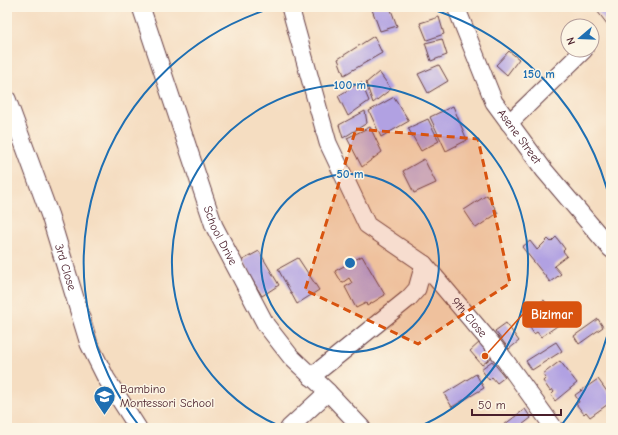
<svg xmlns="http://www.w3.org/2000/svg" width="618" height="435" font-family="'Comic Neue',sans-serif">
<rect width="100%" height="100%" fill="#fcf5e5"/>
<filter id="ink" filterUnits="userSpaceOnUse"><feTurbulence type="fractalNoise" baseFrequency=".025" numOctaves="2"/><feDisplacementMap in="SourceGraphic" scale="8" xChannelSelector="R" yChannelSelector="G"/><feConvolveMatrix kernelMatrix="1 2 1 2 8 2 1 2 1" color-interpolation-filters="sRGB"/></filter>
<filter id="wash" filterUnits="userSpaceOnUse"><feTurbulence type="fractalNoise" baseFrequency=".012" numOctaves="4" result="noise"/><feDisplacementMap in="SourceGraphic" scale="16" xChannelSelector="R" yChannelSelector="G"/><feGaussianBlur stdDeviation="0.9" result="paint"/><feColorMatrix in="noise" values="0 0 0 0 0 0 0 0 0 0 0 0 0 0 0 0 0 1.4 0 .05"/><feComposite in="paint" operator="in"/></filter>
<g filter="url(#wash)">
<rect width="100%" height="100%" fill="#f5ddc1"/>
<g id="blocks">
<g fill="#b1a1e2">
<polygon points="371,7 390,7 397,26 380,31"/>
<polygon points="594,7 611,7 611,29"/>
<polygon points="439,17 444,34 427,40 420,23"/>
<polygon points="374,36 382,53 344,75 338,59"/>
<polygon points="442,39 447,55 431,61 425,43"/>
<polygon points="509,51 519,59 507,75 496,65"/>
<polygon points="439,65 448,81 428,93 418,74"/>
<polygon points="379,72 391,89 373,103 366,83"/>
<polygon points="361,82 369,101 348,116 338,96"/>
<polygon points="394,97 409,121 381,137 369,111"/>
<polygon points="453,106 467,140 446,151 430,117"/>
<polygon points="365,111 367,123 343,138 339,125"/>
<polygon points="428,119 439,141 421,151 408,128"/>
<polygon points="370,127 382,152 362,167 347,138"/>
<polygon points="424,159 436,183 414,193 403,171"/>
<polygon points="487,195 498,213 476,228 464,210"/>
<polygon points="556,237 565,249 563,251 567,256 554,266 561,274 550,282 522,247 530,241 537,250 548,239 551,242"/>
<polygon points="259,251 279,285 262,296 241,261"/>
<polygon points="362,256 385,295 367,306 366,303 356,308 345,287 352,283 349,278 342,283 335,271"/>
<polygon points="298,258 319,290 297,304 278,269"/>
<polygon points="544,300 560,324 541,337 537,332 534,334 526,321 529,319 525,313"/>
<polygon points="598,319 603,327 579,344 574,336"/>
<polygon points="506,323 519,341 509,349 495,331"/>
<polygon points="480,342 492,357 482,365 470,351"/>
<polygon points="556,342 562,351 532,370 526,361"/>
<polygon points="492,361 505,377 497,383 492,377 489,380 481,369"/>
<polygon points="560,361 577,383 555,401 551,395 554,392 552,389 550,391 543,381 546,378 543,374"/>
<polygon points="476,374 484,388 452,407 444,394"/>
<polygon points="598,379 611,397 611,402 590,417 586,412 584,414 576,404 579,402 575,395"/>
<polygon points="525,409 531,418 518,428 500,428"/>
</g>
</g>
</g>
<g filter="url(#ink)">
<use href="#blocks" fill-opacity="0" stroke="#643c42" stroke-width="1"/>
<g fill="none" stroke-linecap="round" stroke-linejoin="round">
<defs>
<g id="minor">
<path id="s1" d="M 141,7 L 214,226 L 266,325 L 291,357 L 328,392 L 362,428"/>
<path id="s2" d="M 290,7 L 328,143 L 367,225 L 424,264 L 502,356 L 554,428"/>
<path id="s3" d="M 456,7 L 494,102 L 544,170 L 611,249"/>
<path id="s4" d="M 7,99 L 50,216 L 89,344 L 106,378 L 138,428"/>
<polyline points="509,123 584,50"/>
<polyline points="311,377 409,298 417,289 424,264"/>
<polyline points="289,428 328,392"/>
</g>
</defs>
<use href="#minor" stroke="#643c42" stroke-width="19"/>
<use href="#minor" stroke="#fff" stroke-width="17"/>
</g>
</g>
<path fill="#d8530f" fill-opacity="0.2" stroke="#d8530f" stroke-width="3" stroke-dasharray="8 5" stroke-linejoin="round" d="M 356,129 L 478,139 L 510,283 L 418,344 L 305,290 Z"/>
<g fill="none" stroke="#1f6fb2" stroke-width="2">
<circle cx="350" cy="263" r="89"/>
<path d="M282 427A178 178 0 1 1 418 427"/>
<path d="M611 321A267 267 0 0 1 560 427M140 427A267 267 0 0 1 272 8M428 8A267 267 0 0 1 611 205"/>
</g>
<defs>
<symbol id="school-pin" viewBox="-11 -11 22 30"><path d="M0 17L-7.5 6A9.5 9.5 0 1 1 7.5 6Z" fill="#1f6fb2" stroke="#fcf5e5"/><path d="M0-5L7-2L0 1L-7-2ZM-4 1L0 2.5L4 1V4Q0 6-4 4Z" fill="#fff"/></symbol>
</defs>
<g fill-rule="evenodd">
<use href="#school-pin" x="92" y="384" width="25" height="34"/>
</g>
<g text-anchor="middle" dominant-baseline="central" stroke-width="3" stroke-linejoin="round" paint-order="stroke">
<g font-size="12" fill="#4a1f2b" stroke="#fcf5e5">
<text stroke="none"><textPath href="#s3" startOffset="145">Asene Street</textPath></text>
<text stroke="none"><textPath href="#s1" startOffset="242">School Drive</textPath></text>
<text stroke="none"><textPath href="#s4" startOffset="178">3rd Close</textPath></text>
<text stroke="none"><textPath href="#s2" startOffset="371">9th Close</textPath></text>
</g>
<g font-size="12" fill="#4a1f2b" stroke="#fcf5e5" text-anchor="start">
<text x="120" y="389">Bambino<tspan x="120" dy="14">Montessori School</tspan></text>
</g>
</g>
<circle cx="350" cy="263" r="6" fill="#1f6fb2" stroke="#fcf5e5" stroke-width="2"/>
<g font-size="12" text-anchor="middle" font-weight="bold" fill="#1f6fb2" stroke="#fcf5e5" stroke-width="3" stroke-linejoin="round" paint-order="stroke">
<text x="539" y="78">150 m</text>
<text x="350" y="89">100 m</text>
<text x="350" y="178">50 m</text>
</g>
<path fill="none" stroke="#d8530f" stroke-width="1.5" d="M485 356L523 314"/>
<circle fill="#d8530f" stroke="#fcf5e5" stroke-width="1.5" cx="485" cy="356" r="4"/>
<rect fill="#d8530f" stroke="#d8530f" stroke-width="1.5" x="523" y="302" width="58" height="25" rx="4"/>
<g font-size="13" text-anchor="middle" font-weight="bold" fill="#fff">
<text x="552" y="319">Bizimar</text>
</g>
<rect width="618" height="435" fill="none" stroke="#fcf5e5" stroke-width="24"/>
<g transform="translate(580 38) rotate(251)"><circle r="19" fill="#fcf5e5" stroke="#b59f9b"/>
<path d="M0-3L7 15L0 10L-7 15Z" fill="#1f6fb2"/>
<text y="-6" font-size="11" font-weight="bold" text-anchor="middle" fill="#4a1f2b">N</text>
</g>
<path d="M472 409v6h89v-6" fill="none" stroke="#4a1f2b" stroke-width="2"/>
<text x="478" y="409" font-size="12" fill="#4a1f2b" stroke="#fcf5e5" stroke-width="3" paint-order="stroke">50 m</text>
</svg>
